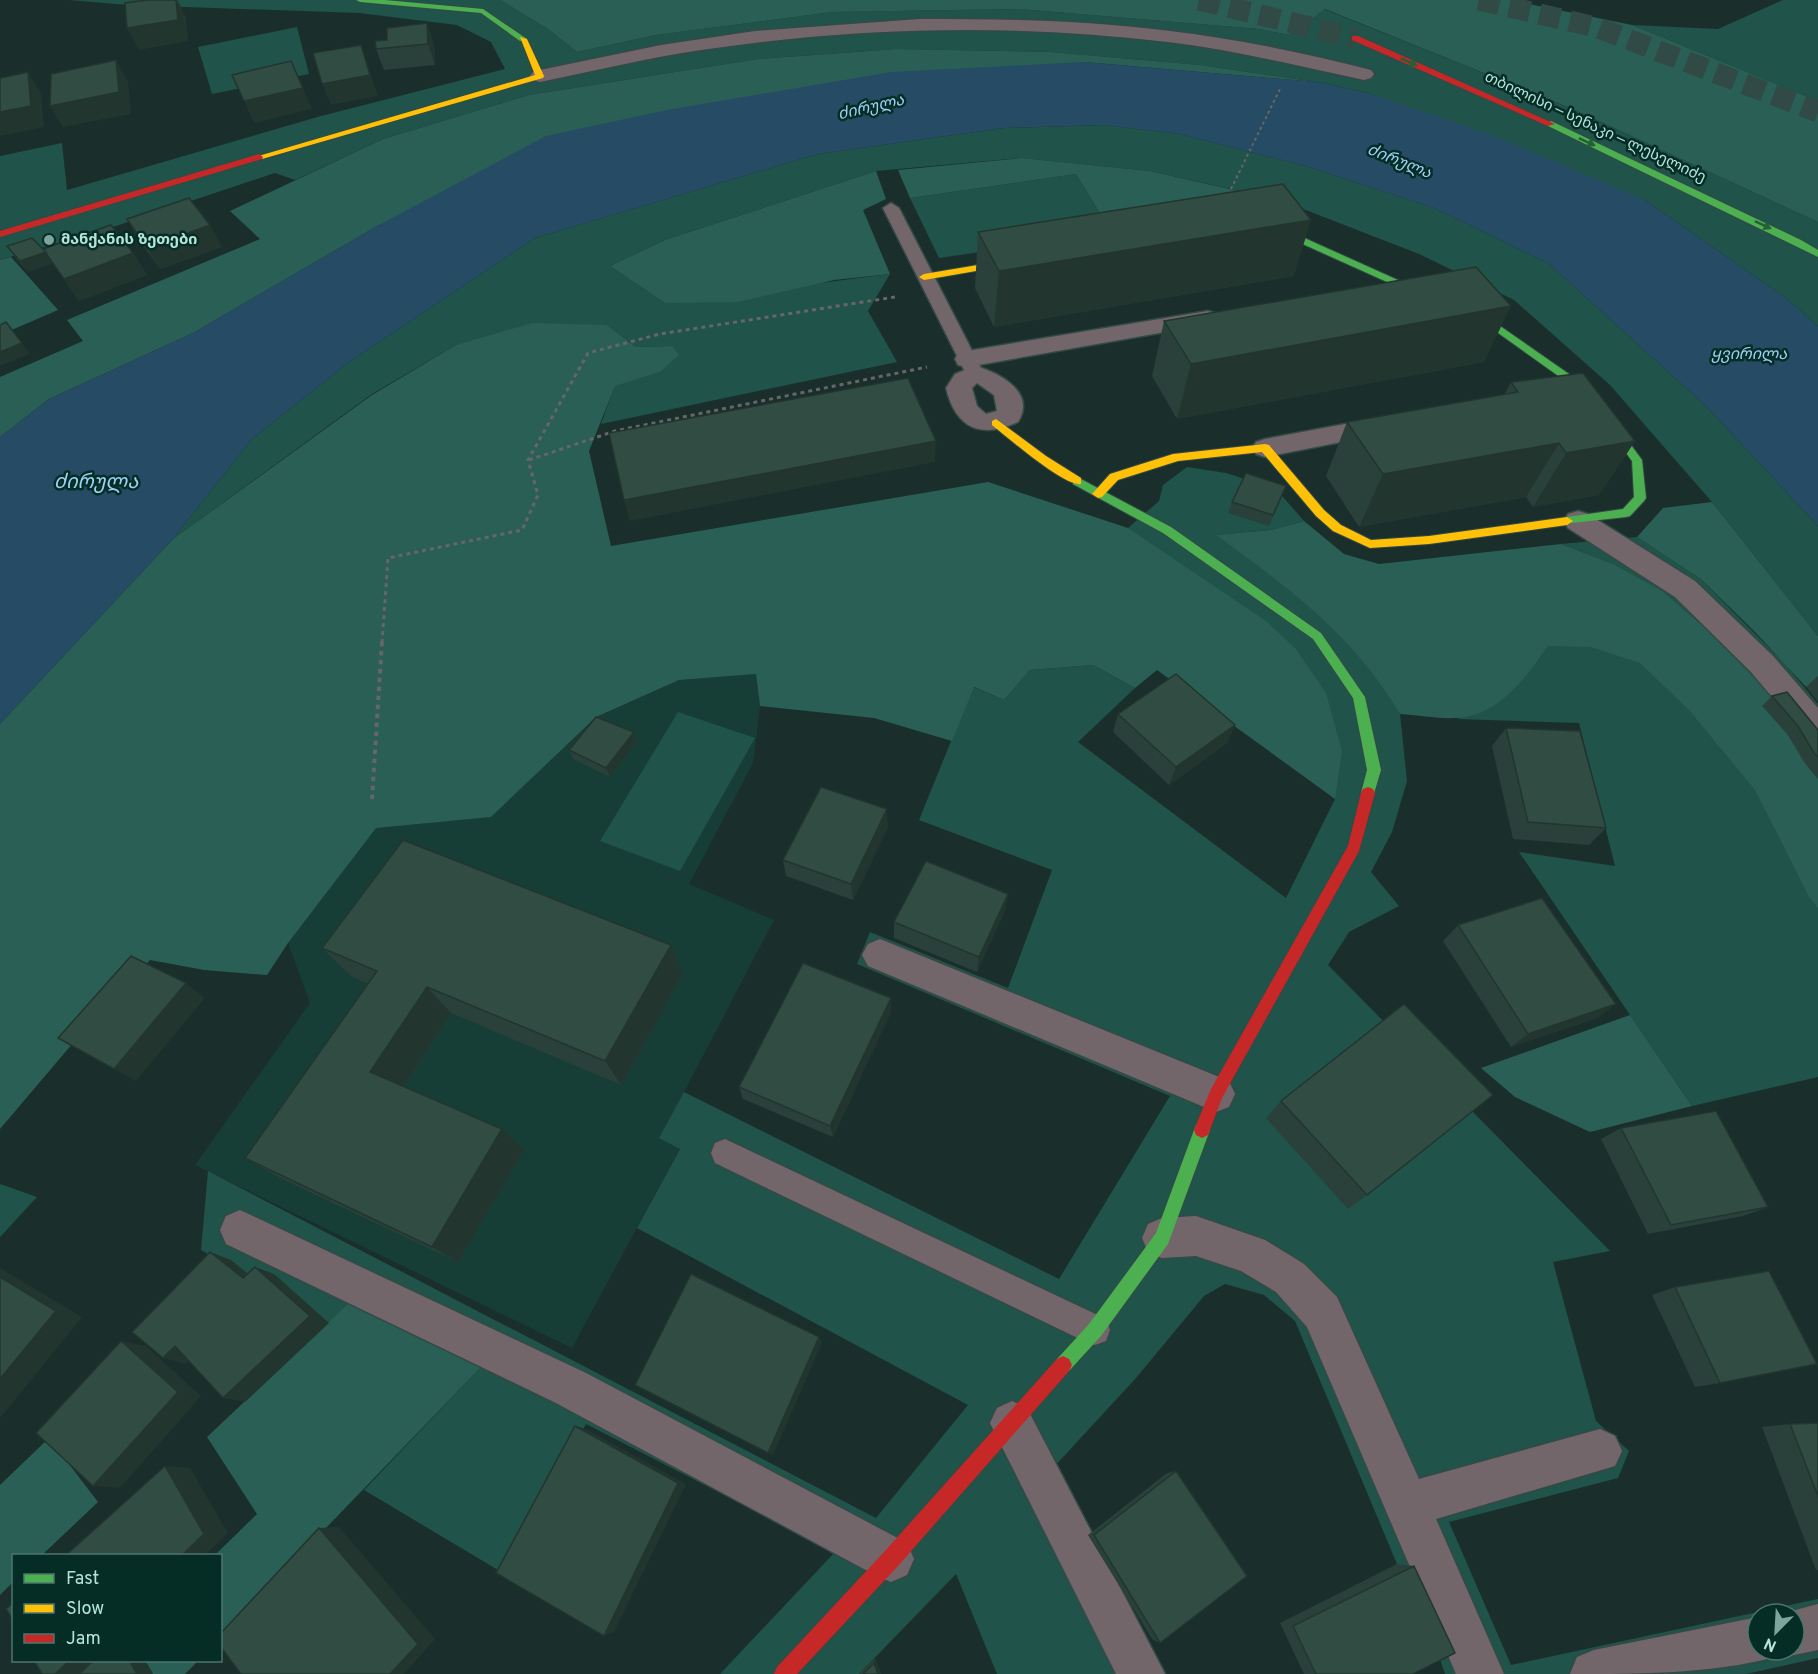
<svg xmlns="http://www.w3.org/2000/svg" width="1818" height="1674" font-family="Overpass,'Noto Sans Georgian',sans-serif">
<rect width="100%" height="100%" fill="#1a2f2b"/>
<polygon fill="#173e36" points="756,674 760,706 753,763 689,884 774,920 660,1138 680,1148 572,1348 195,1165 310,1003 288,943 376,827 491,817 596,717 679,680"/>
<g fill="#205349" fill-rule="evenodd">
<polygon points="69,0 500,0 548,29 577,52 656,35 832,12 1019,9 1259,29 1289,35 1324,9 1573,109 1818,222 1818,326 1786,298 1645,200 1368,93 1317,82 1200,65 1051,52 896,49 758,59 529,95 383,139 295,180 275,173 116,226 0,260 0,156 62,143 67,190 321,116 505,69 491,42 457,25 359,13 128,5"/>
<polygon points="1783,0 1818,0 1818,101 1632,25 1718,29"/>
<polygon points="297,27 309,74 212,94 198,47"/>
<polygon points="1104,125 1179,134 1306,166 1434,208 1548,263 1706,406 1818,526 1818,636 1712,502 1610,385 1514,300 1419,254 1280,200 1150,171 1022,158 876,171 665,240 610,266 665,303 890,274 868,311 897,362 601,424 615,385 660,372 672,346 636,347 607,325 456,345 372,394 173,539 252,439 348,363 535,238 818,154 1004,128"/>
<polygon points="1076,174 1112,233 939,258 910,198"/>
<path d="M 1187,467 L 1226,473 L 1276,489 L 1304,521 L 1271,530 L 1217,535 L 1398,637 L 1400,714 L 1407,781 L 1392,832 L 1371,872 L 1399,906 L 1349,932 L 1328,965 L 1610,1251 L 1553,1262 L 1596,1421 L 1629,1451 L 1618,1478 L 1449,1522 L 1511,1665 L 1818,1599 L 1818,1658 L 1746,1674 L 1445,1674 L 1436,1648 L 1397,1564 L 1295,1321 L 1264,1295 L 1225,1284 L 1204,1296 L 1136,1378 L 1053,1468 L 1159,1674 L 997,1674 L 956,1574 L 859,1674 L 720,1674 L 835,1552 L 586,1424 L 503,1573 L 364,1490 L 479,1369 L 350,1303 L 329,1323 L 201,1250 L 208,1171 L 876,1518 L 968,1405 L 637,1228 L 680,1149 L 659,1138 L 684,1092 L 1059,1279 L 1170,1096 L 857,964 L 870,932 L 1008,988 L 1052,870 L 919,820 L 973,687 L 1004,700 L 1030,670 L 1093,665 L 1135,688 L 1078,742 L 1286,898 L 1335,799 L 1292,709 L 1128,528 L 1159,501 L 1163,485 ZM 1758,1614 L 1794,1614 L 1794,1650 L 1758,1650 Z"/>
<polygon points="1637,537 1702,580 1786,665 1818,704 1818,758 1611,563 1561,544"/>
<polygon points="1572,602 1679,646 1818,906 1818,1077 1692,1106 1519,852 1615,866 1579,723 1458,719 1483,679"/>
<polygon points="678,712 755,738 680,871 600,841"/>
<polygon points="0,1184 37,1197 0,1237"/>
</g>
<g fill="#2a5f55">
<polygon points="500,0 1509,0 1632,25 1818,101 1818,222 1573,109 1325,9 1289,35 1259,29 1019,9 832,12 656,35 577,52 548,29"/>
<polygon points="896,49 1051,52 1200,65 1317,82 1084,62 379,225 193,333 49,399 0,437 0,377 83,341 67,320 260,239 230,211 383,139 529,95 758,59"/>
<polygon points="1022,158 1150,171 1247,193 1112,233 1076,174 910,198 898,170"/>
<polygon points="876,171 886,199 863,210 890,274 834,280 738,302 665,303 610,266 665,240"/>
<polygon points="11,257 58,310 0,335 0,260"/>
<polygon points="532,323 607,325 636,347 672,346 679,355 660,372 615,386 589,451 611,546 988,482 1128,528 1266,621 1296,649 1326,693 1342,751 1335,799 1157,670 1135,688 1093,665 1030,670 1004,700 974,687 952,741 874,718 760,706 756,674 679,680 596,717 491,817 376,828 288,943 267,975 204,970 150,960 67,1050 0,1129 0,724 173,539 372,395 456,345"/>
<polygon points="1712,502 1818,636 1818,685 1806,687 1753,630 1702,580 1637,537 1663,508"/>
<path d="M 1304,521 L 1344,554 L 1379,564 L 1561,544 L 1611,563 L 1662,591 L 1705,628 L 1777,701 L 1788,735 L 1818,779 L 1818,908 L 1809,897 L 1755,790 L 1689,710 L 1640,663 L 1591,647 L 1548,646 C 1526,677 1499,716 1456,718 C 1438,719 1419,715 1400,714 C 1355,637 1288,587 1216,535 L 1271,530 Z"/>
<polygon points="1630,1015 1692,1106 1590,1132 1515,1097 1481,1068"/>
<polygon points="349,1303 481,1367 221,1637 220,1556 215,1555 257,1514 207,1437"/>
<polygon points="49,1438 98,1502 42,1555 14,1556 13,1582 0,1595 0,1485"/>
<polygon points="145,1661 198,1661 185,1674 153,1674"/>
</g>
<polygon fill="#254c64" points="1084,62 1317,82 1368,93 1497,137 1645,200 1786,298 1818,326 1818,526 1706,406 1548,263 1434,208 1306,166 1179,134 1103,125 1004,128 818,154 535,238 348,363 252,439 173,539 0,724 0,437 49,399 193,333 379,225 546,136 667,110 891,72"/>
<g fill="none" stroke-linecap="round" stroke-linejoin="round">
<g stroke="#314a45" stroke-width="21" stroke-dasharray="21 10" stroke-linecap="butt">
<polyline points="1199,0 1355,38"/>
<polyline points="1479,0 1596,27 1818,112"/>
</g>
<defs>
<g id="lane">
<polygon points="891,203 899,208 984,374 981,378 969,378 966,374 883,208"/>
<polygon points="725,1139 1106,1319 1110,1330 1106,1341 1095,1345 1084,1341 715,1163 711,1153 715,1143"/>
</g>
<g id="street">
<path d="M 920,19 C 1004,19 1087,20 1170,31 C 1237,39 1305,53 1371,70 L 1374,74 L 1371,78 L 1364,80 C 1299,66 1234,50 1168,42 C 1013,23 854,27 701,50 C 647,58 593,71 540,82 L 533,80 L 530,76 L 533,72 L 540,70 L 661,45 L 755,31 Z"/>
<polygon points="1208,311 1216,313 1220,318 1216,323 967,367 958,365 955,359 958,353 967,351"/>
<path d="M 975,366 C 998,372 1037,392 1018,422 C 981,439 956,429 946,388 L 955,374 ZM 977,383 L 994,395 L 997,411 L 986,414 L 977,406 L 972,388 Z"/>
<polygon points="1388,416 1397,419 1401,425 1397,431 1265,457 1256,454 1252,448 1256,442 1265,439"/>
<polygon points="1578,511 1588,514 1695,581 1773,656 1818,708 1818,742 1807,738 1751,672 1675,597 1568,528 1564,521 1568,514"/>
<polygon points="880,939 1229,1081 1235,1094 1229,1107 1216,1112 868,966 862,955 868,944"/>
<polygon points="240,1210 586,1373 907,1543 914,1559 907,1575 891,1582 875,1575 556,1403 226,1244 220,1230 226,1216"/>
<polygon points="1196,1216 1265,1240 1304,1264 1337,1297 1419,1479 1600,1429 1615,1436 1622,1451 1615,1466 1436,1519 1504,1674 1456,1674 1307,1327 1276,1292 1241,1271 1196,1256 1162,1258 1148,1252 1142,1238 1148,1224 1162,1218"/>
<polygon points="1012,1401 1027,1408 1165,1674 1116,1674 990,1423 997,1408"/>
<polygon points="1818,1604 1818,1650 1794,1655 1781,1650 1794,1650 1794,1614 1781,1614"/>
<path d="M 1758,1617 L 1758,1650 L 1777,1650 L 1775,1657 C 1711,1674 1638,1674 1570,1674 L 1577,1657 L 1594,1650 Z"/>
</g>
<g id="fast">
<polygon points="356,0 385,0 483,9 527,39 520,41 481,13 360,2"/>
<polygon points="1551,121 1801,240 1818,250 1818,257 1548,126 1547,124"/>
<polygon points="1263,222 1271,223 1500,326 1589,388 1642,460 1646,498 1644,501 1630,516 1626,517 1563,524 1561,521 1567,517 1623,509 1634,497 1632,461 1581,392 1494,330 1267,228 1260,227 1260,223"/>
<polygon points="1077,477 1171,527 1321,633 1365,697 1381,770 1373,797 1363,797 1361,793 1367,770 1353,698 1313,639 1163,533 1073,484 1073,478"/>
<polygon points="1202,1122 1208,1125 1210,1130 1168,1244 1101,1336 1069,1371 1063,1374 1057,1371 1054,1365 1057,1359 1089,1324 1156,1233 1194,1130 1196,1125"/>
</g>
<g id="slow">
<polygon points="520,37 527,39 544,76 543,78 262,159 255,157 535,75"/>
<polygon points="1019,258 1022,259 1022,263 924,280 919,277 924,274"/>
<path d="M 996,419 L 1046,456 L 1081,478 L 1081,484 C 1065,487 1007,437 992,425 L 992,421 Z"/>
<polygon points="1265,444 1269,445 1324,510 1341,525 1371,540 1429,536 1567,517 1573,521 1567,525 1429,544 1370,548 1333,531 1316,516 1262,452 1178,461 1118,480 1102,497 1098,498 1092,494 1110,474 1173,454"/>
</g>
<g id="jam">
<polygon points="1352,36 1358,36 1555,124 1548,126 1352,40"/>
<polygon points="259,154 263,157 262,159 0,237 0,231"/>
<polygon points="1368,787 1373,789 1375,793 1359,851 1222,1098 1208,1135 1202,1138 1196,1135 1194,1130 1211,1089 1348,846 1361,793 1363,789"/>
<polygon points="1063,1356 1069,1359 1072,1365 1069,1371 898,1566 797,1674 774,1674 777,1667 884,1552 1057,1359"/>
</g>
</defs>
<use href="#lane" stroke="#344a46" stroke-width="3"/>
<use href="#street" stroke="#344a46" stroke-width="3"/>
<use href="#fast" stroke="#344a46" stroke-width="2"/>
<use href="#slow" stroke="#344a46" stroke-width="2"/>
<use href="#jam" stroke="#344a46" stroke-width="2"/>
<polyline stroke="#666567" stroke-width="2" stroke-dasharray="3 3" stroke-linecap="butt" points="1231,189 1280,89"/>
<g stroke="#666567" stroke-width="3" stroke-dasharray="4 4" stroke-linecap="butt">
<polyline points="529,460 615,431 927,367"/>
<polyline points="382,643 388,558 522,530 538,495 528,460 588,353 660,334 895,297"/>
</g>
<polyline stroke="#666567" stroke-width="4" stroke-dasharray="4.5 4.5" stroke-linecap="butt" points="372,799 382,641"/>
<use href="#lane" fill="#73666b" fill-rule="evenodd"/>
<use href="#street" fill="#73666b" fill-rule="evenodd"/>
<use href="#fast" fill="#4caf50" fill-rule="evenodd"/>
<use href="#slow" fill="#ffc107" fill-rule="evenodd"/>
<use href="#jam" fill="#c62828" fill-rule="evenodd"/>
</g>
<g fill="#29413a">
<polygon points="387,40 434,44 435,65 384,70 376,49"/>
<polygon points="127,219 222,247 160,269 140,241"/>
<polygon points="978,232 1294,276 994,327 975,288"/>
<polygon points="7,246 44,250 133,253 147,275 79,301 53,263 28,272 15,257"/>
<polygon points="1164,321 1484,362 1177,419 1152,376"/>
<polygon points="1511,382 1635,441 1599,495 1533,507 1526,497 1359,527 1326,476 1347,422 1504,395"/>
<polygon points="1286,486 1269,526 1228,513 1232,502"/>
<polygon points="1818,676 1818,702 1806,687"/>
<polygon points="1772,696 1818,730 1818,779 1804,762 1788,735 1762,706"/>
<polygon points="1118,714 1235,725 1227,743 1169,785 1113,732"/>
<polygon points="1506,728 1606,828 1589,845 1513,839 1492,746"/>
<polygon points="634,732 637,741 610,777 573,759 569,750"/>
<polygon points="888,827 853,900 786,876 783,860"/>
<polygon points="1008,894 1005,910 977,972 894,938 894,922"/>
<polygon points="1458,925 1616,1004 1597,1018 1511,1047 1443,941"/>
<polygon points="322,948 683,973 621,1085 451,1013 404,1086 502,1129 524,1150 458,1262 280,1178 245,1158 368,984 351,976"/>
<polygon points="891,1012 833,1137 743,1099 739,1087"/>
<polygon points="1281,1101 1367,1195 1348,1209 1266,1118"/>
<polygon points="1621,1128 1768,1207 1743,1216 1648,1234 1601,1139"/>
<polygon points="1675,1287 1720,1383 1695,1387 1652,1295"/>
<polygon points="1818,1423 1818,1570 1816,1570 1762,1427 1790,1424"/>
<polygon points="1176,1471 1160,1643 1152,1639 1088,1535 1167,1473"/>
<polygon points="1397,1564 1414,1566 1413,1674 1304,1674 1280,1623"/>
<polygon points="875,1658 881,1674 859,1674"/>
</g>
<g fill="#22352f">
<polygon points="176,0 177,0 186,17 188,41 139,50 127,28"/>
<polygon points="427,23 434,44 435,65 428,44"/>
<polygon points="361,45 378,96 331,105 322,84"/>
<polygon points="116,60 128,82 131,114 63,127 50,106"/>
<polygon points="28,72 41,94 44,127 0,136 0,112"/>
<polygon points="303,88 312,109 254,123 244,101"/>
<polygon points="1311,220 1294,276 994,327 999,271"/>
<polygon points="210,225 222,247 160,269 147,248"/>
<polygon points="45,252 53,263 28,272 20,261"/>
<polygon points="133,253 147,275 79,301 64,279"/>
<polygon points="1511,306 1484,362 1177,419 1191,364"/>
<polygon points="22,343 30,354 0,366 0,352"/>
<polygon points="936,441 935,462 630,521 624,500"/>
<polygon points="1635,441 1599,495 1533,507 1566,453"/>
<polygon points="1559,443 1526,497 1359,527 1383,474"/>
<polygon points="1235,725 1227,743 1169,785 1176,767"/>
<polygon points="634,732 637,741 610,777 606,768"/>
<polygon points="887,809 888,827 853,900 851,884"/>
<polygon points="1008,894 1005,910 977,972 979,957"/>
<polygon points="671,945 683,973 621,1085 605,1061"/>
<polygon points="186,983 205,998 136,1081 114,1069"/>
<polygon points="427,987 451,1013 398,1095 370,1072"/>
<polygon points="891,998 891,1012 833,1137 830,1126"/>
<polygon points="1616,1004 1597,1018 1511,1047 1528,1034"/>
<polygon points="502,1129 524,1150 458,1262 432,1247"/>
<polygon points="210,1252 231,1260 263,1286 243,1278"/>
<polygon points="255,1267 274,1274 329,1323 245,1402 223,1398"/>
<polygon points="0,1268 82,1317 1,1417 0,1417"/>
<polygon points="819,1337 822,1343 773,1455 768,1453"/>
<polygon points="121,1341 146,1346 201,1396 120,1488 93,1486"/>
<polygon points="175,1346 198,1351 186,1364 163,1358"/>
<polygon points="575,1426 586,1429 686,1484 614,1632 604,1636"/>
<polygon points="165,1466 190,1468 228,1533 204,1556 181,1556"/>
<polygon points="339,1527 435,1639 404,1674 390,1674 319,1528"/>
<polygon points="875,1658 881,1674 878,1674 874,1663"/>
<polygon points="70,1660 94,1660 80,1674 55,1674"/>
<polygon points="129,1660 145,1660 153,1674 137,1674"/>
</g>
<g fill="#304c43" stroke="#22352f" stroke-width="1.5">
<polygon points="147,0 176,0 178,20 127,28 125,3"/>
<polygon points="427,23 428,44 376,49 375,41 387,40 387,28"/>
<polygon points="361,45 370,75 322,84 313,53"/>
<polygon points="116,60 119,92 50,106 51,74"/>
<polygon points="291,61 303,88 244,101 232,75"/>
<polygon points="28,72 31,106 0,112 0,78"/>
<polygon points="1283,184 1311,220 999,271 978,232"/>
<polygon points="189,198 210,225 147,248 127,219"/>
<polygon points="111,225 133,253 64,279 43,249"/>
<polygon points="32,238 46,252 20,261 7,246"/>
<polygon points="1476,267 1511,306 1191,364 1164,321"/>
<polygon points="6,322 22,343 0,352 0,325"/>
<polygon points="1583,373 1635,441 1566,453 1559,443 1383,474 1347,422 1518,392 1511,382"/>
<polygon points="908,378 936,441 624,500 609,433"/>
<polygon points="1246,473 1286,486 1273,515 1232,502"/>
<polygon points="1176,674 1235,725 1176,767 1118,714"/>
<polygon points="1787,692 1818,730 1818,757 1814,753 1798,726 1772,696"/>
<polygon points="596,717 634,732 606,768 569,750"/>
<polygon points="1506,728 1580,731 1606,828 1528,822"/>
<polygon points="821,787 887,809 851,884 783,860"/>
<polygon points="403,840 671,945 605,1061 427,987 370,1072 502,1129 432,1247 245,1158 377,971 322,948"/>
<polygon points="926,861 1008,894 979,957 894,922"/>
<polygon points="1542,898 1616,1004 1528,1034 1458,925"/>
<polygon points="131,956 186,983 114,1069 58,1038"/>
<polygon points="803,963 891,998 830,1126 739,1087"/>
<polygon points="1404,1004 1493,1095 1367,1195 1281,1101"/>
<polygon points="1716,1111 1768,1207 1671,1225 1621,1128"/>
<polygon points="210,1252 243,1278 255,1267 310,1316 223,1398 175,1346 163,1358 132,1332"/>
<polygon points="1769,1271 1817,1364 1720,1383 1675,1287"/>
<polygon points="691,1274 819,1337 768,1453 635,1385"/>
<polygon points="0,1277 56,1311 0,1379"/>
<polygon points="121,1341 178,1392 93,1486 36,1433"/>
<polygon points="1818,1423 1818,1496 1790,1424"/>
<polygon points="575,1426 678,1483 604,1636 496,1573"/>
<polygon points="165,1466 204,1534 181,1556 65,1556"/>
<polygon points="1176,1471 1247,1576 1160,1643 1094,1535"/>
<polygon points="319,1528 418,1644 390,1674 241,1674 220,1646 220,1634"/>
<polygon points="1414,1566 1455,1653 1413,1674 1316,1674 1293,1626"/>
<polygon points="14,1602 14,1622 6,1609"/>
<polygon points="34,1660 70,1660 55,1674 42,1674"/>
<polygon points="94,1660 129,1660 137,1674 79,1674"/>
<polygon points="874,1663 878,1674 863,1674"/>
</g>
<defs><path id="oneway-solid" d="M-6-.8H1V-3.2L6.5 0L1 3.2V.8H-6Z" transform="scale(1.5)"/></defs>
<g fill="#226037">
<use href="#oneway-solid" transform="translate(1409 62) rotate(24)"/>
<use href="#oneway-solid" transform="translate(1587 142) rotate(25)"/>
<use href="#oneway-solid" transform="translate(1763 225) rotate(25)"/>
</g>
<circle fill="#7da59c" stroke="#062c26" stroke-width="2" cx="49" cy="240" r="6"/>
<g text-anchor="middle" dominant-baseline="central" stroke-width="5" stroke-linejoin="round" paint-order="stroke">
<g font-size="15" fill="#b3e5d9" stroke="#062c26">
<text transform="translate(1595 128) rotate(25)">თბილისი — სენაკი — ლესელიძე</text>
</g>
<g font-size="15" font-weight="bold" fill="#b3e5d9" stroke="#062c26" text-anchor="start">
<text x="61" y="240">მანქანის ზეთები</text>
</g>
<g font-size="16" font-style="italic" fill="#9bd1f6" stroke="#062c26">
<text transform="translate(871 108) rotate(-13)">ძირულა</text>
<text transform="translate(1399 162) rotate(22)">ძირულა</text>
<text x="1749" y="355">ყვირილა</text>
</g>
<g font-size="20" font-style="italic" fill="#9bd1f6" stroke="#062c26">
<text x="96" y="483">ძირულა</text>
</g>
</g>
<rect x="12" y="1554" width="210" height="108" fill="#062c26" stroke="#4b766e" stroke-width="1.5"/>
<rect x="24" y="1574" width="30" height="9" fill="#4caf50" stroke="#4b766e" stroke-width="1.5"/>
<text x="66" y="1584" font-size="18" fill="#b3e5d9">Fast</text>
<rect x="24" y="1604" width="30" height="9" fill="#ffc107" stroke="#4b766e" stroke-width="1.5"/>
<text x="66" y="1614" font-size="18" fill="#b3e5d9">Slow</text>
<rect x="24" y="1634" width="30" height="9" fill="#c62828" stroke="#4b766e" stroke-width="1.5"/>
<text x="66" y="1644" font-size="18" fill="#b3e5d9">Jam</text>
<g transform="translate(1776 1632) rotate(204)"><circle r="28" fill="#062c26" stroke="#4b766e" stroke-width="1.5"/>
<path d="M0-4.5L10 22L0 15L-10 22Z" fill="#7da59c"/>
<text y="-9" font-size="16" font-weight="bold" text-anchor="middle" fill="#b3e5d9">N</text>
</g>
</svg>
